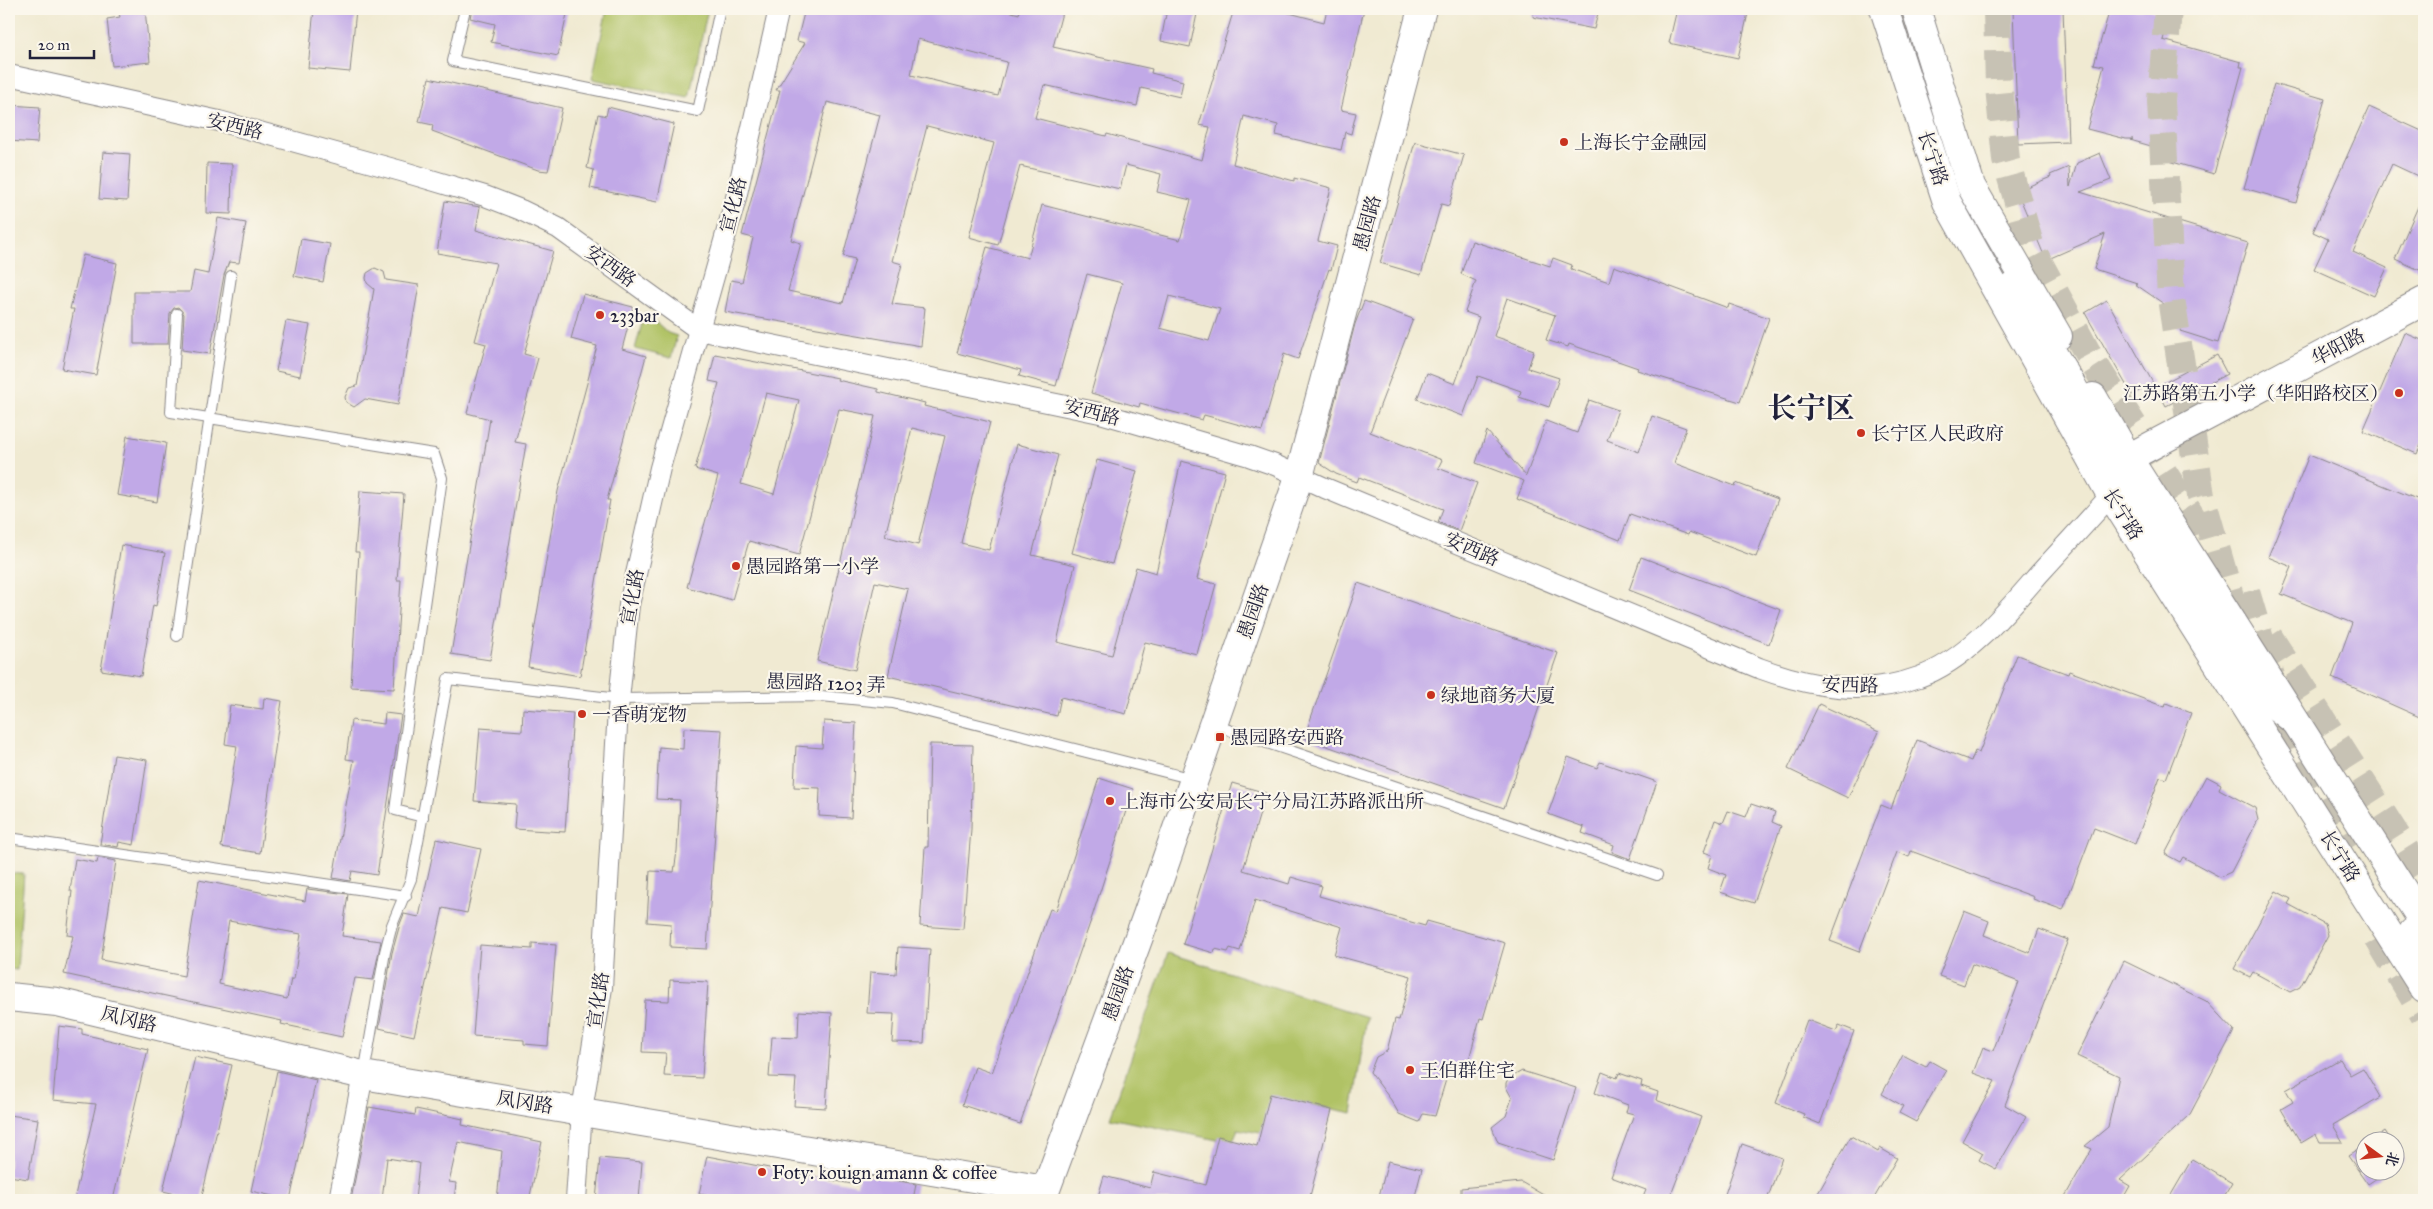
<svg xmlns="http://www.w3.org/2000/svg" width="2433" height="1209" font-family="'IM FELL Great Primer','Noto Serif SC',serif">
<rect width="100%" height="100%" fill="#fbf7ec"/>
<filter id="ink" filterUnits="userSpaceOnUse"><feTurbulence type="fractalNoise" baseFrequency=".02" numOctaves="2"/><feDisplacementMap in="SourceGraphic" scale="10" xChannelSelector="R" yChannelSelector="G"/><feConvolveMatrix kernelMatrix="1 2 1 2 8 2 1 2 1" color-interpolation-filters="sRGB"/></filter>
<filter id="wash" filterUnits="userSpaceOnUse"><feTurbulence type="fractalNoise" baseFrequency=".0096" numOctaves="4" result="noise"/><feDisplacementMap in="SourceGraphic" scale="20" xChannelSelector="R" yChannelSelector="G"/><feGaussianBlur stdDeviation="1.12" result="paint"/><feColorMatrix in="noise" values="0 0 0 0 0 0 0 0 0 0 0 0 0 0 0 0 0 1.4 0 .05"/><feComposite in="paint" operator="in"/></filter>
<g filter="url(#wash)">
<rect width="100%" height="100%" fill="#f0ead2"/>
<g fill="#b0c265" stroke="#697250">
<polygon points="607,9 708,9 689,98 592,79"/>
<polygon points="645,312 668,333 677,336 671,358 635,349"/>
<polygon points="9,873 24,874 17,970 9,969"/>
<polygon points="1168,953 1367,1017 1352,1113 1285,1099 1272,1135 1238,1129 1232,1143 1110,1118"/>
</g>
<g id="blocks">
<g fill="#c1a9e7" fill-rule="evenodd">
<polygon points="118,9 145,9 150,62 112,66 107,19 120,17"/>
<polygon points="314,9 356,9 350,72 308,68"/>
<polygon points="472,9 568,9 558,56 491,42 495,24 470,18"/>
<path d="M 805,9 L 1001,9 L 1019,14 L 1020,9 L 1063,9 L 1053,47 L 1152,69 L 1151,73 L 1183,81 L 1180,97 L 1141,88 L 1137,106 L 1044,85 L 1035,118 L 1106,136 L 1107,134 L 1202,160 L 1210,127 L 1199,125 L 1234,9 L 1274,9 L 1324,22 L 1327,9 L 1364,9 L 1341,110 L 1356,113 L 1351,134 L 1345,132 L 1341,150 L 1276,135 L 1278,125 L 1244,116 L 1233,164 L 1294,181 L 1294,178 L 1331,188 L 1318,241 L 1337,246 L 1331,270 L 1329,269 L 1298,359 L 1284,354 L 1262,431 L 1204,415 L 1202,420 L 1140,403 L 1139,407 L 1091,393 L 1122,283 L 1087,274 L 1056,386 L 1019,376 L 1021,370 L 957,353 L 987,247 L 1028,258 L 1042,205 L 1180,240 L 1191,200 L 1157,192 L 1161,174 L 1126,165 L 1120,189 L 1020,166 L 998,245 L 969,237 L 994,143 L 927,126 L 892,261 L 902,264 L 892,304 L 925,308 L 921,346 L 725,312 L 731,280 L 742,282 L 753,238 L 742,235 L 780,90 L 776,90 L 805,43 L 797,41 ZM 918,39 L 1007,62 L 998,96 L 911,75 ZM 827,102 L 880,115 L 843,256 L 855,259 L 843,303 L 788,291 L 801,243 L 791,240 ZM 1169,296 L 1220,309 L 1209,341 L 1160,328 Z"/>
<polygon points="1167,9 1198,9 1190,47 1161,41"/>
<polygon points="1534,9 1599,9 1594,29 1533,17"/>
<polygon points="1677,9 1727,9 1748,13 1738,58 1669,43"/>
<polygon points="2013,9 2063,9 2068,142 2018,144"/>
<polygon points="2110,9 2146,9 2157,12 2156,16 2169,19 2163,40 2241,62 2240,67 2243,67 2214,174 2162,159 2165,150 2130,140 2133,139 2126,139 2087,129 2104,66 2094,64"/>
<polygon points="429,78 562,108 548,171 538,170 432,131 433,125 419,122"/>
<polygon points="2274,84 2325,99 2296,203 2244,188"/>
<polygon points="9,105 40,107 37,143 9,141"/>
<polygon points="608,107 674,124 657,202 590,188 594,170 587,168 598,114 606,116"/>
<polygon points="2369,107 2424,132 2424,179 2392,164 2353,252 2387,268 2374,296 2314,269 2328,239 2313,232"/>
<polygon points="1415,142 1464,155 1449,206 1441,204 1421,275 1380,263"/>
<polygon points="103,152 130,154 127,201 99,199"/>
<polygon points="2100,153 2111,180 2080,192 2248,243 2218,343 2180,331 2181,329 2178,328 2184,310 2164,304 2135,284 2137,283 2094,269 2105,234 2046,260 2017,191 2051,177 2050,175 2069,167 2070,187 2077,163"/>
<polygon points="207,163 232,164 231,214 206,213"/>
<polygon points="2424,193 2424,272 2395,259"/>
<polygon points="445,201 480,207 476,230 553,251 524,354 538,358 515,442 526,444 490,660 451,654 490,419 467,413 486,344 475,341 496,263 437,253"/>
<polygon points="218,218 246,223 239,263 229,262 224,275 210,354 182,350 184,314 178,307 174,308 170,313 168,344 134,344 134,292 190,292 194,271 208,274"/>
<polygon points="301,239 330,244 323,282 294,276"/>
<polygon points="1472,241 1550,266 1553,258 1572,265 1571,269 1609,282 1614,266 1728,308 1729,304 1769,318 1740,402 1637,370 1638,368 1569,344 1568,347 1546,340 1555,315 1507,298 1494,336 1534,350 1528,368 1559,378 1549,407 1519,397 1521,391 1478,376 1463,416 1417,399 1427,373 1455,384 1479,317 1465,312 1476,281 1461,274"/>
<polygon points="83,255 117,263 96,375 62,369 74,309 70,309"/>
<polygon points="375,268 384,272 386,280 419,285 398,405 365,399 354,407 346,402 345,397 349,388 357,386 374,289 367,283 366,278 367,273"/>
<polygon points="583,294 633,307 622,349 646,356 607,500 610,500 580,676 528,667 558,491 597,346 571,339"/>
<polygon points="2107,300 2153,383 2132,395 2085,313"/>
<polygon points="1364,301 1413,319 1370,432 1442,460 1438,468 1477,483 1459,531 1438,522 1443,509 1359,477 1357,482 1336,474 1319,463 1355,324"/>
<polygon points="286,321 310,325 300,376 276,371"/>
<polygon points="2405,333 2424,341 2424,438 2417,454 2363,431"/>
<path d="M 715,354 L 838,378 L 837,380 L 878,389 L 878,392 L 925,403 L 924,406 L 990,422 L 961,543 L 989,550 L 1017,444 L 1058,455 L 1032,555 L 1075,565 L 1057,642 L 1112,655 L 1136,567 L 1156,573 L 1181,461 L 1225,472 L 1197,579 L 1216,584 L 1197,654 L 1145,642 L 1126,714 L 1061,697 L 1057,716 L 888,676 L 908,589 L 875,582 L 855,670 L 817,661 L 875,416 L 839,409 L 799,555 L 749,541 L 732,600 L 687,587 L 718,476 L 695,469 L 719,383 L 709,381 ZM 766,393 L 799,400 L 774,494 L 741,484 ZM 912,428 L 945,436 L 918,545 L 885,536 Z"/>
<polygon points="2217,355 2227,374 2166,406 2156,387"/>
<polygon points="1589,400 1618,410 1607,440 1639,452 1652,416 1686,428 1674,463 1735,486 1736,483 1778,499 1756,557 1689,532 1688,535 1630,514 1620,540 1517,499 1524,481 1476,463 1487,431 1526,476 1546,421 1577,433"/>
<polygon points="127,436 166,443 157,502 117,495"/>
<polygon points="2309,455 2424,502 2424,719 2332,678 2352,623 2281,594 2292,567 2268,557"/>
<polygon points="1097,460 1137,471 1112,564 1072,553"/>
<polygon points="360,491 404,494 397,580 401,580 394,689 351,687 359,552 355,552"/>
<polygon points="121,545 165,553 156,606 153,605 141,676 101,670"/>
<polygon points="1641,557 1781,610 1769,644 1629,590"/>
<polygon points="1358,583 1558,653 1504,808 1304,738"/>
<polygon points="2017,655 2068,674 2069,671 2165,707 2166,703 2191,713 2166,779 2160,777 2135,844 2094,828 2063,910 2033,899 2034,897 1911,851 1909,857 1897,852 1859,952 1830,941 1881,805 1891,809 1917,740 1971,761 1975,751 1979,753"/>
<polygon points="264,698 282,701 260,853 221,847 237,746 225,744 230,705 263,709"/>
<polygon points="1819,704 1879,732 1848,798 1788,769"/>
<polygon points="523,709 573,713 565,832 514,829 516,804 474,801 480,728 522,731"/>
<polygon points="385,713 401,715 377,875 352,871 350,881 333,878 354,760 346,759 351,720 384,724"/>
<polygon points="824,721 856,723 851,818 819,816 820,788 794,787 796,746 822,748"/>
<polygon points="684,728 722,730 707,949 670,947 671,924 647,922 650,871 674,872 677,851 680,800 656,799 659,747 683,749"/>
<polygon points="930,744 973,745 971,829 963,929 920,926 925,847 928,847"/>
<polygon points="114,755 147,760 134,845 119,842 118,847 100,844"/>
<polygon points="1568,757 1597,768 1600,762 1657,782 1630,859 1612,852 1614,845 1582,833 1584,827 1548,814"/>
<polygon points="2206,776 2221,784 2219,789 2255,808 2258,820 2231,872 2220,877 2183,857 2180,862 2165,854"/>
<polygon points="1099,778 1133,789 1090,923 1020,1124 962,1105 975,1067 992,1073 1050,909 1056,911"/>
<polygon points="1232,783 1266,793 1243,870 1289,884 1291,877 1322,886 1319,896 1425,926 1427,921 1505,943 1483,1019 1480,1018 1467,1067 1451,1063 1435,1116 1423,1114 1419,1122 1399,1114 1391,1100 1370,1072 1376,1057 1387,1051 1395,1019 1399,1020 1411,976 1334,955 1342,927 1255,900 1240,951 1230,948 1228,952 1215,949 1214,953 1183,944"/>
<polygon points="1751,804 1775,812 1772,822 1781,826 1754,903 1720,892 1726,875 1708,868 1712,855 1704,852 1715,820 1723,823 1728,811 1746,817"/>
<polygon points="436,839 481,849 467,913 443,908 414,1036 379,1028 392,953 400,924 404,914 419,917"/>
<path d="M 98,858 L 116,861 L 101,960 L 184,976 L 199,880 L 305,901 L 307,889 L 348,894 L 342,936 L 381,941 L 373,980 L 355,978 L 342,1037 L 281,1024 L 282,1021 L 64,974 L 73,936 L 67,935 L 72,891 L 70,891 L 75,859 L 97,863 ZM 229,921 L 301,934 L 294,979 L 291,979 L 287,999 L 219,984 Z"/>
<polygon points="2276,891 2291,899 2288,904 2325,924 2328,935 2300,987 2290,992 2253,972 2250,977 2234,969"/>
<polygon points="1964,911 1989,921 1984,935 2030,953 2039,929 2068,940 2005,1105 2026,1117 1996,1169 1979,1160 1983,1153 1962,1141 1995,1081 1973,1073 1983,1047 1993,1051 2019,982 1972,964 1964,985 1939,976"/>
<polygon points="532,943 556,945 548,1046 524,1044 524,1040 473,1036 480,945 532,949"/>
<polygon points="898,947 930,949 924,1043 892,1042 894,1014 867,1013 870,972 896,974"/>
<polygon points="2124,961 2206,1001 2234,1031 2189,1116 2120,1180 2130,1186 2122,1200 2063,1200 2092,1149 2085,1146 2108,1127 2119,1076 2077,1056"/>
<polygon points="670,980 708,982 702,1078 664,1076 666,1053 642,1052 645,1000 669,1001"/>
<polygon points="799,1011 832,1013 826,1108 794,1106 796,1078 769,1077 772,1037 798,1038"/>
<polygon points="1807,1020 1836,1031 1839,1025 1854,1031 1820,1124 1803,1117 1804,1114 1776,1103"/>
<polygon points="59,1026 82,1029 82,1034 148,1049 113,1200 74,1200 96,1104 53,1100"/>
<polygon points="1903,1055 1926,1067 1930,1061 1946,1070 1916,1122 1899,1113 1903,1106 1882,1094"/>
<polygon points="195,1057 232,1065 201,1200 163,1191"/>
<polygon points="2340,1059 2350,1075 2363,1068 2380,1097 2333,1125 2343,1142 2320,1142 2316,1134 2301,1143 2281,1109 2293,1102 2286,1090"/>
<polygon points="277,1071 316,1080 290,1200 251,1191"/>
<polygon points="1522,1071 1576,1088 1553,1160 1498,1142 1492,1127 1506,1116 1512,1098 1506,1087 1506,1083 1508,1079"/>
<polygon points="1602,1072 1617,1078 1619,1073 1642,1081 1641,1086 1658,1092 1656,1100 1701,1117 1669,1200 1642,1200 1646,1190 1611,1177 1634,1114 1626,1112 1628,1105 1595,1093"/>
<polygon points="1270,1094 1332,1110 1309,1200 1097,1200 1104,1176 1150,1188 1154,1172 1206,1185 1218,1136 1257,1146"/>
<polygon points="369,1107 415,1115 416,1109 463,1119 462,1125 542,1142 529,1200 497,1200 502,1151 458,1142 449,1182 456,1183 454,1200 415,1200 419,1163 387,1158 382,1200 351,1200"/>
<polygon points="9,1115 38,1119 28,1179 9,1176"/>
<polygon points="2385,1131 2392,1142 2370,1142"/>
<polygon points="1851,1136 1878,1152 1880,1148 1897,1158 1873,1200 1814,1200"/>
<polygon points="1742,1144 1782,1158 1767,1200 1723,1200"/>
<polygon points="2366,1145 2366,1172 2386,1172 2368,1184 2348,1156"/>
<polygon points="2396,1147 2404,1159 2396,1165"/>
<polygon points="707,1156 857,1185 859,1174 916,1184 913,1200 729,1200 699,1194"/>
<polygon points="600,1158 642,1162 639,1200 596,1200"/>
<polygon points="2192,1159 2232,1183 2222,1200 2168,1200"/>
<polygon points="1388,1161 1422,1169 1414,1200 1378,1200"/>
<polygon points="1521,1182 1552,1200 1461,1200 1461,1188"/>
</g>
</g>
</g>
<g filter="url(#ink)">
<use href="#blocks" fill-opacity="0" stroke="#898686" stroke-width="1"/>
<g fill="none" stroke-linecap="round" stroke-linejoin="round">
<g stroke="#c7c2b4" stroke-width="28" stroke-dasharray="28 14" stroke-linecap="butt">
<polyline points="1901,9 1920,64"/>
<polyline points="1997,9 1999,87 2006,160 2031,248 2089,356 2202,533"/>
<polyline points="2168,9 2161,101 2171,298 2201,496 2238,624"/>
<polyline points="1980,221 1996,258 2013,287"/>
<polyline points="2246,592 2271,676"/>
<polyline points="2269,637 2424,879"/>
<polyline points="2288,721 2309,775 2348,849"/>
<polyline points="2378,938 2424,1015"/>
</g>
<defs>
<g id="lane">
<polyline points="465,9 453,61 698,111 720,9"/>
<polyline points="177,314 171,412 434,454 442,478 395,810 423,817"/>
<polyline points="177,636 231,276"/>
<polyline points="1214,725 1657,875"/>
<polyline points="9,838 406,896"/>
<polyline points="364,1074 385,952 392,925 411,879 448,679 619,699 821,696 893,703 1193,779"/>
</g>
<g id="street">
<path d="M 9,75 L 219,121 L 401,171 L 485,196 L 521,210 L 558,228 L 699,330 L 1100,413 L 1249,456 L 1275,465 L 1325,488 L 1759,668 C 1811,687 1865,697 1919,677 C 1966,661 2007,611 2039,574 C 2063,548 2087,522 2111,495"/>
<polyline points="339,1200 363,1075"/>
<polyline points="576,1200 582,1110 602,988 618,709 629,605 660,468 735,202 779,9"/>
</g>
<g id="secondary">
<polyline points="2118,479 2128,458 2424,301"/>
<polyline points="9,997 57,1002 363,1075 1045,1190"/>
<polyline points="1042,1200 1147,915 1299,477 1422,9"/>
</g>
<g id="primary">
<polyline points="1884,9 1947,202 2111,495 2424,989"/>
<polyline points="1916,9 1971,186 2058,336"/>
<polyline points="2093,397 2128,458 2424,923"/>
</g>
<g id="highway">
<polyline points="2013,287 2071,384 2120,475 2155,526 2244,682 2295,721"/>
<polyline points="2413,932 2424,953"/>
</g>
</defs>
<use href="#lane" stroke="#898686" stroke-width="12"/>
<use href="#street" stroke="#898686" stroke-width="22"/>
<use href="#secondary" stroke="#898686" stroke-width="30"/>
<use href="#primary" stroke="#898686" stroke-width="30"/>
<use href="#highway" stroke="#898686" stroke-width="30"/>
<use href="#lane" stroke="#fff" stroke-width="10"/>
<use href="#street" stroke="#fff" stroke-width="20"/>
<use href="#secondary" stroke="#fff" stroke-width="28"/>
<use href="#primary" stroke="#fff" stroke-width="28"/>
<use href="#highway" stroke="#fff" stroke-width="28"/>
</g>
</g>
<g fill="#c8321e" stroke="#fbf7ec" stroke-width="2">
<circle cx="1564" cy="142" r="5"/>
<circle cx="600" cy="315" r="5"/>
<circle cx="2399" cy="393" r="5"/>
<circle cx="1861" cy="433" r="5"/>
<circle cx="736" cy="566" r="5"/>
<circle cx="1431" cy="695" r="5"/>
<circle cx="582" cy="714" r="5"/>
<rect x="1215" y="732" width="10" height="10" rx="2.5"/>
<circle cx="1110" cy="801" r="5"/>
<circle cx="1410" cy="1070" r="5"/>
<circle cx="762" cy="1172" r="5"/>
</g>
<g text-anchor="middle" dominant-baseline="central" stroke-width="4.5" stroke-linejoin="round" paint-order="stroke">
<g font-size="19" fill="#22223b" stroke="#fbf7ec">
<text transform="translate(235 126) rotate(14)">安西路</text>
<text transform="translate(1933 158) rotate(72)">长宁路</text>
<text transform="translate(733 205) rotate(-76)">宣化路</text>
<text transform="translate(1367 223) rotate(-75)">愚园路</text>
<text transform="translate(611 266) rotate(36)">安西路</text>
<text transform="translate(2338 347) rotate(-28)">华阳路</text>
<text transform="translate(1092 412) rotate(14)">安西路</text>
<text transform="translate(2123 514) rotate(58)">长宁路</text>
<text transform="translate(1472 549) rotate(23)">安西路</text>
<text transform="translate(632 597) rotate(-80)">宣化路</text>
<text transform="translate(1253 611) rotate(-71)">愚园路</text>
<text transform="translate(826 683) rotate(2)">愚园路 1203 弄</text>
<text transform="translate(1850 685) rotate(1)">安西路</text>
<text transform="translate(2340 856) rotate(58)">长宁路</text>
<text transform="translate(1118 993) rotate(-70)">愚园路</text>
<text transform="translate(598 1000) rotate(-82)">宣化路</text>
<text transform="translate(129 1019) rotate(13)">凤冈路</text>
<text transform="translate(525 1102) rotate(9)">凤冈路</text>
</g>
<g font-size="19" fill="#22223b" stroke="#fbf7ec" text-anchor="start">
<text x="1574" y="142">上海长宁金融园</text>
<text x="610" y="315">233bar</text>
<text x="2389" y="393" text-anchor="end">江苏路第五小学（华阳路校区）</text>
<text x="1871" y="433">长宁区人民政府</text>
<text x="746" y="566">愚园路第一小学</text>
<text x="1441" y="695">绿地商务大厦</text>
<text x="592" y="714">一香萌宠物</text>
<text x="1230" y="737">愚园路安西路</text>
<text x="1120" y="801">上海市公安局长宁分局江苏路派出所</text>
<text x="1420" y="1070">王伯群住宅</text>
<text x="772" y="1172">Foty: kouign amann &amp; coffee</text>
</g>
<g font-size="29" font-weight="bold" fill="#22223b" stroke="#fbf7ec">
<text x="1811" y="408">长宁区</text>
</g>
</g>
<rect width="2433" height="1209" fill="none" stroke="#fbf7ec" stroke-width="30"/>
<g transform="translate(2380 1156) rotate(105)"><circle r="24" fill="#fbf7ec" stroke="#a4a2a5"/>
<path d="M0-4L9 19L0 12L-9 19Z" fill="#c8321e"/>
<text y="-8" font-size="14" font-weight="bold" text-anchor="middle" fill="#22223b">北</text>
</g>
<path d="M30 50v8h64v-8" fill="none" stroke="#22223b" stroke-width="2.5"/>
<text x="38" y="50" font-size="15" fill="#22223b" stroke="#fbf7ec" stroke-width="4" paint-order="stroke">20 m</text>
</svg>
